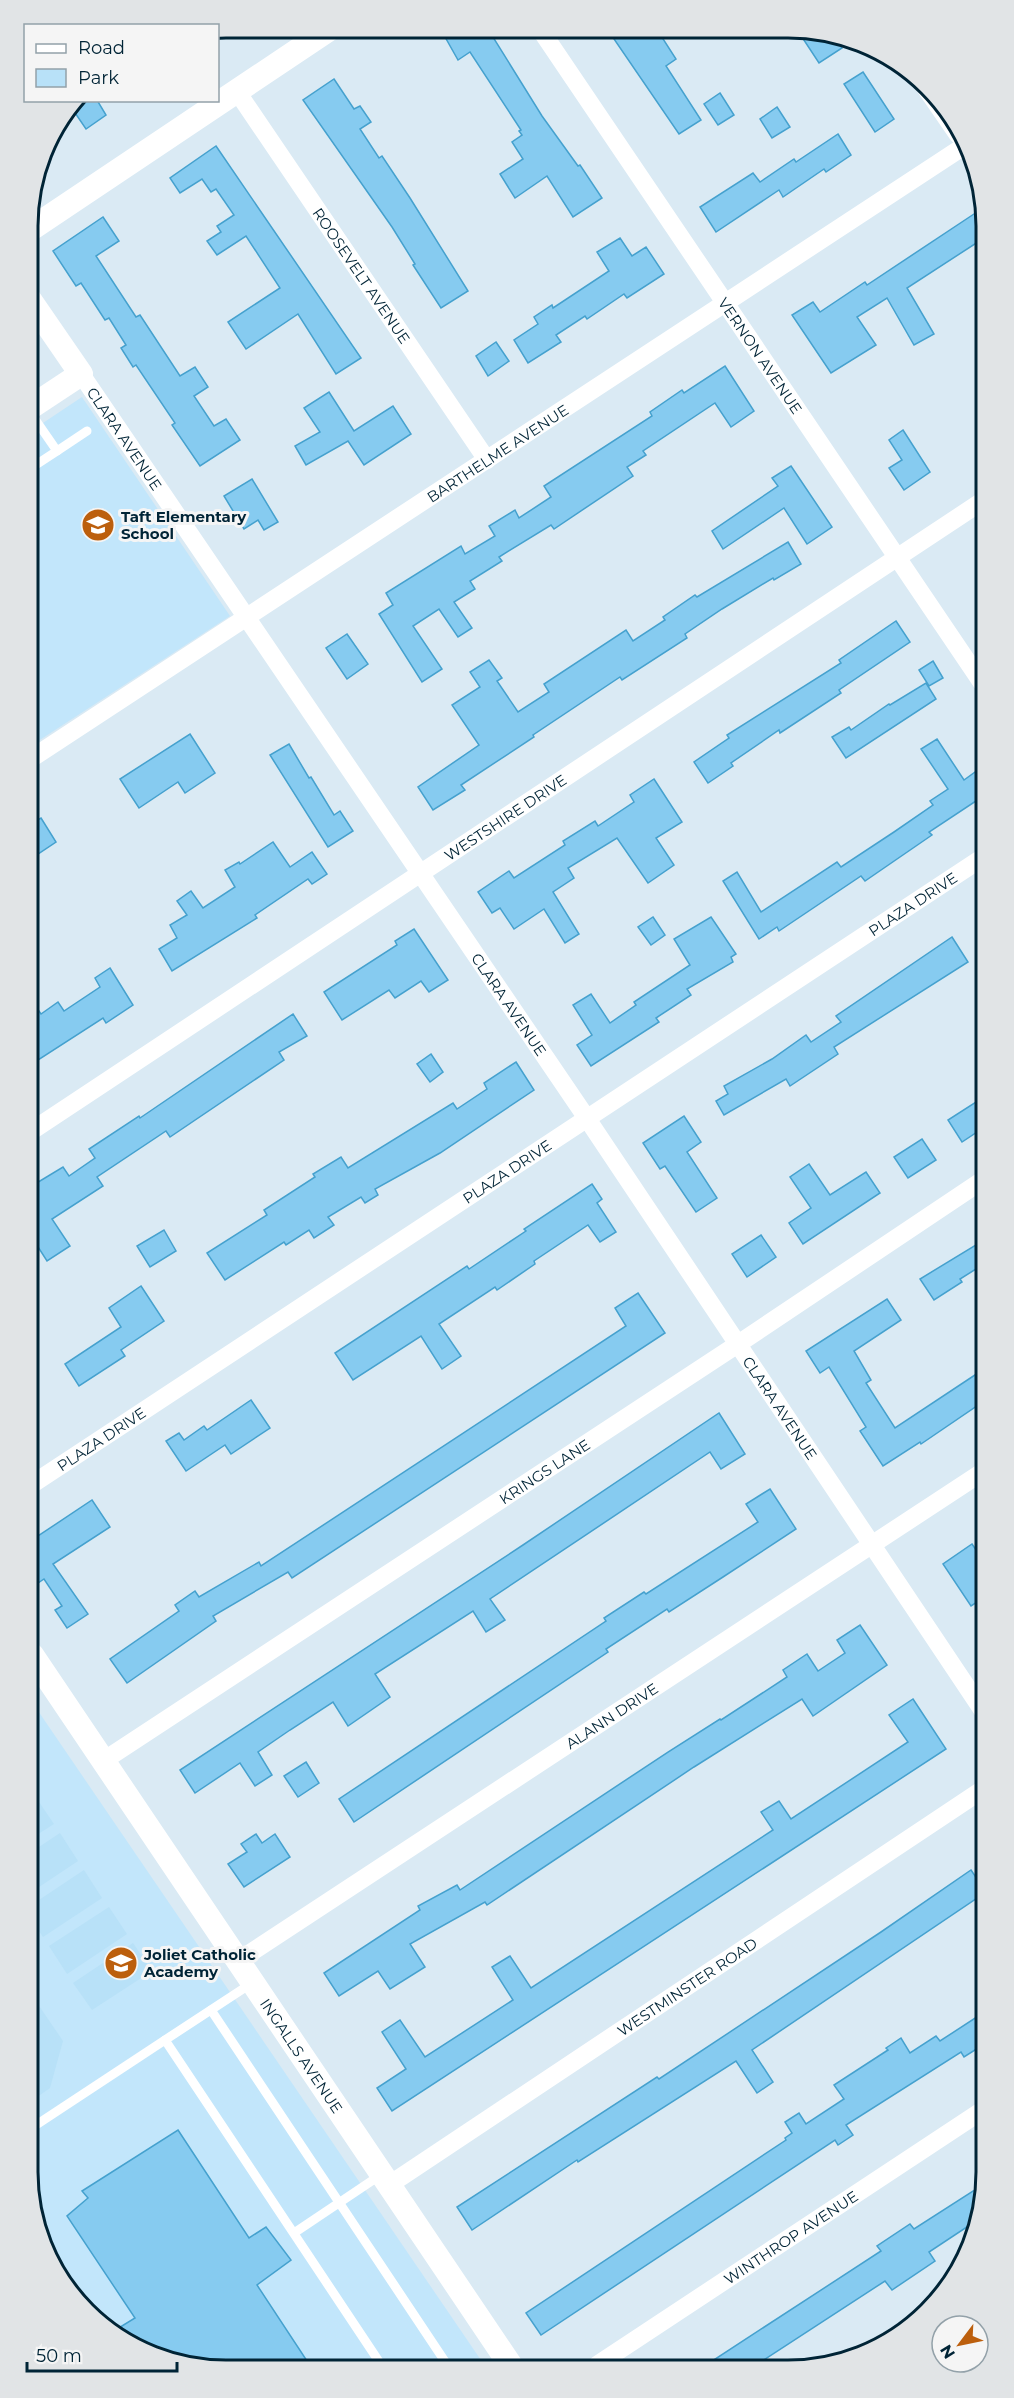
<svg xmlns="http://www.w3.org/2000/svg" width="1014" height="2398" font-family="Montserrat,sans-serif">
<rect width="100%" height="100%" fill="#daeaf4"/>
<g fill="#c2e6fb">
<polygon points="82,397 230,616 29,747 28,433"/>
<polygon points="32,1702 485,2366 187,2367 137,2350 85,2313 34,2224"/>
<polygon points="940,2299 899,2338 849,2360"/>
</g>
<g fill="#b8e1f8">
<polygon points="35,1796 54,1824 32,1838 32,1798"/>
<polygon points="60,1833 78,1861 33,1891 33,1851"/>
<polygon points="84,1870 102,1898 43,1937 33,1922 33,1904"/>
<polygon points="109,1907 127,1934 67,1974 49,1946"/>
<polygon points="133,1943 152,1971 92,2010 73,1983"/>
<polygon points="33,1997 63,2041 50,2088 33,2100"/>
</g>
<g fill="#86cbf0" stroke="#45a1ce" stroke-width="1.5">
<polygon points="440,28 488,29 542,116 578,166 580,165 602,198 573,217 547,176 515,198 500,174 523,159 512,142 522,135 519,131 521,130 470,52 458,60"/>
<polygon points="629,30 641,30 647,38 658,31 676,59 666,66 701,120 679,134 614,39"/>
<polygon points="798,31 831,32 842,48 819,63"/>
<polygon points="863,72 894,119 875,132 844,84"/>
<polygon points="334,79 354,109 360,106 371,122 360,129 379,158 382,156 410,198 468,291 441,308 413,265 415,264 392,227 303,100"/>
<polygon points="720,93 734,115 718,125 704,104"/>
<polygon points="76,100 97,100 106,115 86,129 71,107"/>
<polygon points="777,107 790,127 772,138 760,119"/>
<polygon points="838,134 851,155 826,172 824,169 783,197 779,190 716,232 700,207 753,173 760,182 794,159 796,162"/>
<polygon points="216,146 361,358 336,374 298,314 246,349 228,322 280,288 246,236 217,255 207,241 221,232 217,226 234,215 216,189 211,192 202,179 180,193 170,178"/>
<polygon points="980,210 981,240 907,288 934,334 914,345 887,298 857,317 876,345 831,373 792,315 813,302 820,312 865,282 867,285"/>
<polygon points="103,217 119,241 96,256 136,317 140,315 180,376 195,367 208,387 194,396 214,426 226,419 240,440 200,466 172,425 175,423 136,365 133,367 121,348 126,345 109,318 105,320 81,283 76,286 53,251"/>
<polygon points="620,238 632,256 646,247 664,274 627,298 624,294 587,319 585,316 556,335 561,342 528,363 514,340 538,324 534,317 552,305 553,308 609,271 597,252"/>
<polygon points="496,342 509,361 488,376 476,356"/>
<polygon points="725,366 754,411 731,427 715,403 643,451 646,455 627,467 633,476 554,529 551,525 499,557 502,561 470,581 475,589 454,602 472,628 458,637 439,609 413,626 442,669 422,682 379,614 393,605 386,593 461,546 465,554 495,536 489,526 515,510 519,518 551,497 544,486 652,416 650,412 682,390 684,393"/>
<polygon points="329,392 354,431 393,406 411,434 364,465 348,441 306,465 295,446 320,432 304,408"/>
<polygon points="903,430 930,472 904,490 889,468 902,460 889,440"/>
<polygon points="791,466 832,527 807,544 784,508 723,549 712,531 778,486 772,478"/>
<polygon points="252,479 278,522 264,530 258,520 244,529 224,496"/>
<polygon points="788,542 801,564 774,580 773,578 722,609 685,634 687,638 622,680 620,677 533,735 534,737 461,785 465,790 433,810 418,787 479,745 452,705 480,687 470,672 489,660 502,678 497,681 518,712 549,692 544,684 626,630 633,641 665,620 663,617 695,595 697,597"/>
<polygon points="896,621 910,642 839,690 841,693 780,733 779,730 731,763 733,766 708,783 694,762 729,738 727,735 841,663 839,660"/>
<polygon points="347,634 368,664 347,679 326,648"/>
<polygon points="933,661 943,678 929,686 919,670"/>
<polygon points="926,683 936,699 846,758 832,737 849,727 851,730 889,704 890,705"/>
<polygon points="190,734 215,773 185,793 178,782 139,808 120,779"/>
<polygon points="937,739 964,780 982,767 982,797 929,832 932,835 865,881 861,876 779,931 777,927 759,939 723,881 737,872 761,912 837,862 841,867 894,832 933,805 930,801 948,789 921,749"/>
<polygon points="289,744 309,778 311,777 334,815 340,811 353,831 328,847 270,755"/>
<polygon points="654,779 682,822 656,838 674,865 648,883 617,838 568,868 574,878 553,892 579,934 565,943 544,909 514,929 500,908 492,913 478,892 509,871 514,878 565,845 563,841 595,821 598,826 634,802 630,795"/>
<polygon points="41,818 56,842 29,860 29,825"/>
<polygon points="273,842 290,867 312,852 327,874 312,884 308,879 255,915 257,918 172,971 159,949 177,938 170,925 187,915 177,901 191,891 203,908 235,887 225,870 239,862 240,864"/>
<polygon points="653,917 665,935 651,945 638,927"/>
<polygon points="711,917 736,954 731,957 733,962 687,989 691,995 656,1018 659,1022 591,1066 577,1045 592,1035 573,1005 591,994 610,1023 636,1005 634,1002 690,965 674,939"/>
<polygon points="414,929 448,980 429,992 421,981 395,998 389,990 342,1020 324,992 397,945 395,941"/>
<polygon points="952,937 968,962 834,1047 838,1054 790,1086 786,1079 724,1115 716,1101 728,1094 724,1086 772,1059 806,1035 811,1042 841,1022 836,1016"/>
<polygon points="110,968 133,1005 106,1023 103,1018 35,1062 30,1054 30,998 41,1014 58,1002 64,1011 100,987 95,978"/>
<polygon points="293,1014 307,1036 279,1052 284,1060 170,1137 166,1131 97,1177 103,1186 52,1219 70,1246 47,1261 31,1236 30,1187 63,1167 69,1176 95,1158 89,1149 139,1116 140,1118"/>
<polygon points="431,1054 443,1072 430,1082 417,1064"/>
<polygon points="516,1062 534,1090 440,1153 375,1189 378,1195 365,1203 361,1197 328,1217 334,1225 314,1238 309,1230 286,1245 284,1242 225,1280 207,1253 267,1215 264,1210 315,1177 313,1174 341,1157 348,1168 453,1103 457,1109 487,1089 484,1083"/>
<polygon points="976,1102 983,1113 983,1128 962,1142 948,1120"/>
<polygon points="684,1116 701,1142 687,1152 717,1198 696,1212 665,1166 660,1169 643,1143"/>
<polygon points="922,1139 936,1160 908,1178 894,1157"/>
<polygon points="809,1164 830,1195 866,1172 880,1193 803,1244 789,1223 811,1208 790,1177"/>
<polygon points="592,1184 602,1199 597,1203 616,1232 600,1242 588,1225 534,1261 535,1264 497,1290 495,1287 439,1324 461,1356 442,1369 421,1336 353,1380 335,1353 467,1266 469,1269 526,1231 524,1229"/>
<polygon points="164,1230 176,1251 150,1267 137,1246"/>
<polygon points="761,1235 776,1257 747,1277 732,1254"/>
<polygon points="984,1240 984,1264 960,1279 962,1282 934,1300 920,1279"/>
<polygon points="141,1286 164,1321 121,1350 125,1356 79,1386 65,1364 121,1327 109,1308"/>
<polygon points="638,1293 665,1333 292,1578 288,1572 213,1616 216,1621 127,1683 110,1659 179,1611 175,1605 195,1591 199,1597 259,1562 261,1566 626,1326 615,1308"/>
<polygon points="887,1299 901,1320 854,1351 871,1380 866,1383 895,1428 984,1369 984,1401 921,1444 920,1442 883,1466 860,1431 866,1427 829,1367 820,1373 806,1351"/>
<polygon points="251,1400 270,1428 231,1454 225,1445 186,1471 166,1441 179,1433 184,1440 204,1426 207,1430"/>
<polygon points="719,1413 745,1454 721,1469 710,1452 490,1599 505,1620 486,1632 473,1611 375,1674 390,1697 348,1726 333,1702 290,1730 258,1752 272,1775 255,1786 240,1763 195,1793 180,1770 523,1545"/>
<polygon points="770,1489 796,1529 723,1577 669,1612 667,1609 606,1649 608,1652 354,1822 339,1799 606,1621 604,1618 644,1592 646,1594 758,1522 746,1504"/>
<polygon points="92,1500 110,1527 53,1564 88,1614 67,1628 55,1610 62,1606 44,1579 32,1587 32,1540"/>
<polygon points="972,1544 985,1563 985,1597 971,1606 943,1564"/>
<polygon points="860,1625 887,1665 813,1716 802,1699 694,1767 487,1905 485,1902 410,1944 425,1967 390,1989 378,1971 339,1996 324,1973 420,1910 418,1906 457,1885 460,1890 668,1752 720,1719 721,1720 787,1677 783,1670 807,1654 818,1671 845,1653 837,1640"/>
<polygon points="913,1699 946,1749 392,2111 377,2088 406,2069 382,2032 400,2020 425,2057 513,2000 492,1967 510,1956 531,1988 773,1830 761,1812 779,1801 791,1819 908,1742 889,1715"/>
<polygon points="306,1762 319,1783 298,1797 284,1776"/>
<polygon points="256,1834 262,1843 275,1834 290,1857 244,1887 228,1864 247,1852 241,1844"/>
<polygon points="971,1870 986,1892 752,2050 773,2082 757,2093 736,2061 578,2162 577,2160 472,2230 457,2207 657,2077 659,2079 881,1932"/>
<polygon points="986,2011 986,2043 964,2057 961,2052 846,2125 853,2135 838,2145 835,2140 541,2335 526,2313 786,2140 785,2138 792,2133 785,2122 799,2113 806,2124 844,2099 834,2085 888,2050 886,2048 901,2038 910,2053 936,2036 940,2041"/>
<polygon points="178,2130 249,2238 266,2227 291,2260 257,2285 311,2367 187,2367 166,2360 159,2348 150,2355 137,2350 127,2343 117,2329 135,2318 67,2216 88,2198 82,2191"/>
<polygon points="987,2182 979,2219 929,2252 935,2261 892,2290 885,2281 756,2365 706,2365 881,2251 877,2246 910,2224 914,2229"/>
</g>
<g fill="none" stroke-linecap="round" stroke-linejoin="round">
<g stroke="#fff" stroke-width="9">
<polyline points="28,409 57,451 28,470"/>
<polyline points="57,451 87,431"/>
<polyline points="252,1983 165,2040 382,2366"/>
<polyline points="211,2010 448,2366"/>
<polyline points="33,2127 165,2040"/>
<polyline points="294,2233 382,2174"/>
<polyline points="83,2310 86,2314"/>
</g>
<g stroke="#fff" stroke-width="18">
<path id="s1" d="M 540,29 L 982,683"/>
<polyline points="918,77 958,135"/>
<path id="s2" d="M 236,90 L 487,460"/>
<path id="s3" d="M 81,374 L 588,1120 L 985,1714"/>
<path id="s4" d="M 29,760 C 340,554 654,353 964,146"/>
<path id="s5" d="M 30,1132 L 981,502"/>
<path id="s6" d="M 31,1485 L 982,858"/>
<path id="s7" d="M 103,1761 L 738,1344 L 983,1180"/>
<path id="s8" d="M 238,1961 L 984,1471"/>
<path id="s9" d="M 389,2185 L 985,1788"/>
<path id="s10" d="M 597,2365 L 986,2108"/>
</g>
<g stroke="#fff" stroke-width="24">
<polyline points="28,231 331,28"/>
<polyline points="28,297 81,374 28,409"/>
<path id="s11" d="M 32,1655 L 511,2366"/>
</g>
</g>
<defs>
<symbol id="school-disc" viewBox="-11 -11 22 22"><circle r="9.5" fill="#bc5f0d" stroke="#f5f5f5"/><path d="M0-5L7-2L0 1L-7-2ZM-4 1L0 2.5L4 1V4Q0 6-4 4Z" fill="#fff"/></symbol>
</defs>
<g fill-rule="evenodd">
<use href="#school-disc" x="79" y="506" width="38" height="38"/>
<use href="#school-disc" x="102" y="1944" width="38" height="38"/>
</g>
<g text-anchor="middle" dominant-baseline="central" stroke-width="6" stroke-linejoin="round" paint-order="stroke">
<g font-size="15" fill="#002436" stroke="#f5f5f5">
<text stroke="none"><textPath href="#s2" startOffset="224">ROOSEVELT AVENUE</textPath></text>
<text stroke="none"><textPath href="#s1" startOffset="394">VERNON AVENUE</textPath></text>
<text stroke="none"><textPath href="#s3" startOffset="78">CLARA AVENUE</textPath></text>
<text stroke="none"><textPath href="#s4" startOffset="560">BARTHELME AVENUE</textPath></text>
<text stroke="none"><textPath href="#s5" startOffset="570">WESTSHIRE DRIVE</textPath></text>
<text stroke="none"><textPath href="#s6" startOffset="1056">PLAZA DRIVE</textPath></text>
<text stroke="none"><textPath href="#s3" startOffset="762">CLARA AVENUE</textPath></text>
<text stroke="none"><textPath href="#s6" startOffset="570">PLAZA DRIVE</textPath></text>
<text stroke="none"><textPath href="#s3" startOffset="1248">CLARA AVENUE</textPath></text>
<text stroke="none"><textPath href="#s6" startOffset="84">PLAZA DRIVE</textPath></text>
<text stroke="none"><textPath href="#s7" startOffset="528">KRINGS LANE</textPath></text>
<text stroke="none"><textPath href="#s8" startOffset="447">ALANN DRIVE</textPath></text>
<text stroke="none"><textPath href="#s9" startOffset="358">WESTMINSTER ROAD</textPath></text>
<text stroke="none"><textPath href="#s11" startOffset="483">INGALLS AVENUE</textPath></text>
<text stroke="none"><textPath href="#s10" startOffset="232">WINTHROP AVENUE</textPath></text>
</g>
<g font-size="15" font-weight="bold" fill="#002436" stroke="#f5f5f5" text-anchor="start">
<text x="121" y="516">Taft Elementary<tspan x="121" dy="17">School</tspan></text>
<text x="144" y="1954">Joliet Catholic<tspan x="144" dy="17">Academy</tspan></text>
</g>
</g>
<path d="M0 0H1014V2398H0ZM226 38H788A188 188 0 0 1 976 226V2172A188 188 0 0 1 788 2360H226A188 188 0 0 1 38 2172V226A188 188 0 0 1 226 38Z" fill="#e1e4e6" fill-rule="evenodd"/>
<path fill="none" stroke="#002436" stroke-width="3" d="M226 38H788A188 188 0 0 1 976 226V2172A188 188 0 0 1 788 2360H226A188 188 0 0 1 38 2172V226A188 188 0 0 1 226 38Z"/>
<rect x="24" y="24" width="195" height="78" fill="#f5f5f5" stroke="#93a1a9" stroke-width="1.5"/>
<rect x="36" y="44" width="30" height="9" fill="#ffffff" stroke="#93a1a9" stroke-width="1.5"/>
<text x="78" y="54" font-size="18" fill="#002436">Road</text>
<rect x="36" y="69" width="30" height="18" fill="#b8e1f8" stroke="#93a1a9" stroke-width="1.5"/>
<text x="78" y="84" font-size="18" fill="#002436">Park</text>
<g transform="translate(960 2344) rotate(238)"><circle r="28" fill="#f5f5f5" stroke="#93a1a9" stroke-width="1.5"/>
<path d="M0-4.5L10 22L0 15L-10 22Z" fill="#bc5f0d"/>
<text y="-9" font-size="16" font-weight="bold" text-anchor="middle" fill="#002436">N</text>
</g>
<path d="M27 2362v9h150v-9" fill="none" stroke="#002436" stroke-width="3"/>
<text x="36" y="2362" font-size="18" fill="#002436" stroke="#f5f5f5" stroke-width="4.5" paint-order="stroke">50 m</text>
</svg>
